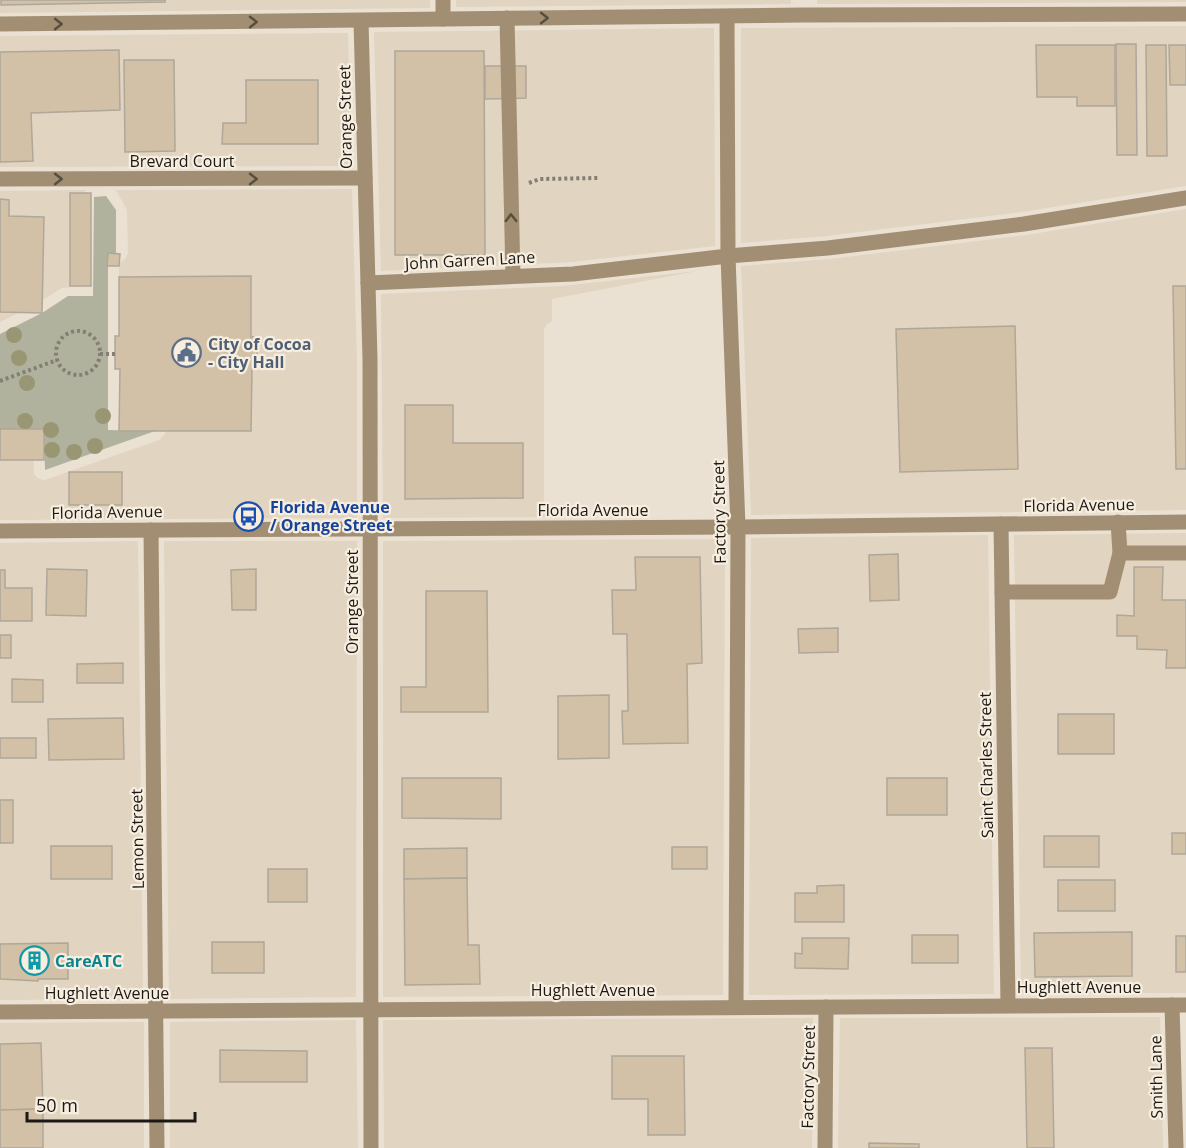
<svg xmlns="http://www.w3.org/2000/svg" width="1186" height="1148" font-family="'Open Sans',sans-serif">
<rect width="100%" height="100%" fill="#eae1d3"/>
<g fill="#e1d4c0">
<polygon points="0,0 430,0 430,8 0,13"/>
<polygon points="456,0 791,0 791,4 456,7"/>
<polygon points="817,0 1186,0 1186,2 817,4"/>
<polygon points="1186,26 1186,186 1022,212 827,236 741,243 741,28"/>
<polygon points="714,28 715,246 572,262 381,271 374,32"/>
<polygon points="348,33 351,166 0,167 0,36"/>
<polygon points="352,189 357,359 357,518 0,520 0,439 33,439 34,474 39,479 45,480 159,440 165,434 165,427 119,421 119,263 125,259 128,253 127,210 116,190"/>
<polygon points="85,190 83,197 82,286 62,288 36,304 0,322 0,191"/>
<polygon points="1186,209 1186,510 751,515 741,266 830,259 1026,235"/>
<polygon points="697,271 552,299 552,321 546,325 544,330 544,501 548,509 557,511 557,517 383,518 381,294 562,286"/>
<polygon points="1186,533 1186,993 1021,993 1014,535"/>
<polygon points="988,535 994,994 749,995 751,538"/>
<polygon points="725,539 723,995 383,997 383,541"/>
<polygon points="138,541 143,999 0,1000 0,543"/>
<polygon points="164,541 357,541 356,997 169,999"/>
<polygon points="1160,1017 1163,1148 838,1148 840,1018"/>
<polygon points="813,1018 812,1148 384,1148 383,1020"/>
<polygon points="356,1020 358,1148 170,1148 170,1022"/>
<polygon points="144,1022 144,1148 0,1148 0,1023"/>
</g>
<polygon fill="#b0b29e" points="106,196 116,210 116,253 108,254 108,430 155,431 45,470 44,429 0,429 0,334 42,313 68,296 93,296 94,197"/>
<g fill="#d2c1a6" stroke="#afa799" stroke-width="1.5">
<polygon points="1,0 165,0 165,2 1,5"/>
<polygon points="1116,44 1136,44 1137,155 1117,155"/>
<polygon points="1036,45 1115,45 1115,106 1077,106 1077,97 1037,97"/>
<polygon points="1146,45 1166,45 1167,156 1147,156"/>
<polygon points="1169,45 1186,45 1186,85 1170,85"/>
<polygon points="119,50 120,110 31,113 33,161 0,162 0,52"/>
<polygon points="395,51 484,51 485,255 395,255"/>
<polygon points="124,60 174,60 175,151 125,152"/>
<polygon points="485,66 526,66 526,98 485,99"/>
<polygon points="246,80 318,80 318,144 222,144 223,123 246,123"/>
<rect x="70" y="193" width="21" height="93"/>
<polygon points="0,199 9,200 9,216 44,217 42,313 0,312"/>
<polygon points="108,253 120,254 119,266 107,266"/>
<polygon points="251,276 251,337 257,337 257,366 252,368 251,431 119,431 120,369 115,369 115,336 119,336 119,277"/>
<polygon points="1173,286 1186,286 1186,469 1176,469"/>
<polygon points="1015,326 1018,469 900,472 896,329"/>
<polygon points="405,405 453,405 453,443 523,443 523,498 405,499"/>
<rect x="0" y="429" width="44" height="31"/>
<rect x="69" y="472" width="53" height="33"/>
<polygon points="898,554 899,600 870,601 869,555"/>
<polygon points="635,557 700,557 702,663 687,664 688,743 623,744 622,711 628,711 627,634 613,634 612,590 636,590"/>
<polygon points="1134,567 1163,567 1162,600 1186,600 1186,668 1166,668 1167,650 1137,649 1137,636 1117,636 1117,615 1134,616"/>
<polygon points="47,569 87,570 86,616 46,615"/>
<polygon points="256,569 256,610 232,610 231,570"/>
<polygon points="0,570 5,570 5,588 32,588 32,621 0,621"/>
<polygon points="426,591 487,591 488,712 401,712 401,687 426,687"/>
<polygon points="838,628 838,652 799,653 798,629"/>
<rect x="0" y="635" width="11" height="23"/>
<polygon points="123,663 123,683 77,683 77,664"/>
<polygon points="12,679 43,680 43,702 12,702"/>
<polygon points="609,695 609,758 558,759 558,696"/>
<rect x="1058" y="714" width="56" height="40"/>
<polygon points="123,718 124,759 49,760 48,719"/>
<rect x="0" y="738" width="36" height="20"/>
<polygon points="402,778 501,778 501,819 402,818"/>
<rect x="887" y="778" width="60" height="37"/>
<rect x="0" y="800" width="13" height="43"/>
<rect x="1172" y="833" width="14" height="21"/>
<rect x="1044" y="836" width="55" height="31"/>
<rect x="51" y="846" width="61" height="33"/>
<rect x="672" y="847" width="35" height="22"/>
<polygon points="467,848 467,878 404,879 404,849"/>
<rect x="268" y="869" width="39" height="33"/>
<polygon points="467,878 468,945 479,945 480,984 405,985 404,879"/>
<rect x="1058" y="880" width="57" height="31"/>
<polygon points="844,885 844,922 795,922 795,893 817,893 817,886"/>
<polygon points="1132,932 1132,976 1035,977 1034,933"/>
<rect x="912" y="935" width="46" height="28"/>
<rect x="1176" y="936" width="10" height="36"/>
<polygon points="802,938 849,938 848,969 795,968 795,953 802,954"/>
<rect x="212" y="942" width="52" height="31"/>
<polygon points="68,943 68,979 38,979 38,981 0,979 0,944"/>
<polygon points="41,1043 43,1109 0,1110 0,1044"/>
<polygon points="1025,1048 1052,1048 1054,1148 1027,1148"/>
<polygon points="220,1050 307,1051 307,1082 220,1082"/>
<polygon points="612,1056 684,1056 685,1135 648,1135 648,1099 612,1099"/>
<polygon points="43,1109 43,1148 0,1148 0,1110"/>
<polygon points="869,1143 919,1144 919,1148 869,1148"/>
</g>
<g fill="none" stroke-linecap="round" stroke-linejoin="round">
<g stroke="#847e74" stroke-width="4" stroke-dasharray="3 3" stroke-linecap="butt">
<polyline points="529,183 540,179 598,178"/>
<circle cx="78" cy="353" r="22"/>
<polyline points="100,354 115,354"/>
<polyline points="0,381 57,360"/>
</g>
<g stroke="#a28f73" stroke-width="15">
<polyline points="443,0 443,19"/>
<polyline points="727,17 728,256 738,527 736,1007"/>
<polyline points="507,18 513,276"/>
<polyline points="361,21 370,359 371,1148"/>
<polyline points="0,24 804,15 1186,14"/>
<polyline points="0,179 365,178"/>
<polyline points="368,283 573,274 728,256 828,248 1024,224 1186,198"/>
<polyline points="1118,522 1120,553 1186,553"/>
<polyline points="1001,524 1008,1005"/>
<polyline points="151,530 157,1148"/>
<polyline points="0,531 738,527 1186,522"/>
<polyline points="1002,592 1110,592 1120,553"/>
<polyline points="1172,1005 1176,1148"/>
<polyline points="0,1012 1186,1005"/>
<polyline points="825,1148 826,1007"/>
</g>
</g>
<g fill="#999674">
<circle cx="14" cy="335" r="8"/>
<circle cx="19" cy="358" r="8"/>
<circle cx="27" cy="383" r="8"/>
<circle cx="103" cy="416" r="8"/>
<circle cx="25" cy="421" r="8"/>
<circle cx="51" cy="430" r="8"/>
<circle cx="95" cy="446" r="8"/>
<circle cx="52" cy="450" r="8"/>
<circle cx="74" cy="452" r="8"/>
</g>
<defs><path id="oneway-chevron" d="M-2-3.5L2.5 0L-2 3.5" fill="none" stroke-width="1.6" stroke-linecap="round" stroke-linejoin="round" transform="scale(1.5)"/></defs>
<g stroke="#584e3f">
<use href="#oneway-chevron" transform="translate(544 18)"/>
<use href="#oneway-chevron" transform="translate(253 22) rotate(-1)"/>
<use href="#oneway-chevron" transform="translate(58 24)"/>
<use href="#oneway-chevron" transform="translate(58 179)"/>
<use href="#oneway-chevron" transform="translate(253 179)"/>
<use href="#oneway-chevron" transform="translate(511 218) rotate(-91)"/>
</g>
<defs>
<symbol id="civic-ring" viewBox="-11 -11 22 22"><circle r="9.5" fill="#f7eee0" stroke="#5c6f8a" stroke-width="1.5"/><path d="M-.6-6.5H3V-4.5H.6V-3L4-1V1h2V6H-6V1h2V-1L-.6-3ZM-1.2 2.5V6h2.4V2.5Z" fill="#5c6f8a"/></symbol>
<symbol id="bus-ring" viewBox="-11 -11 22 22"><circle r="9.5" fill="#f7eee0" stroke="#1a4fb4" stroke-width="1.5"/><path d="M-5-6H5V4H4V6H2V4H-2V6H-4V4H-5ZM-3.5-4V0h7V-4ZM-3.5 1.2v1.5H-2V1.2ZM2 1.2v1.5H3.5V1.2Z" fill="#1a4fb4"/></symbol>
<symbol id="building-ring" viewBox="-11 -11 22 22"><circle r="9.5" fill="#f7eee0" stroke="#0f9aa8" stroke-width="1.5"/><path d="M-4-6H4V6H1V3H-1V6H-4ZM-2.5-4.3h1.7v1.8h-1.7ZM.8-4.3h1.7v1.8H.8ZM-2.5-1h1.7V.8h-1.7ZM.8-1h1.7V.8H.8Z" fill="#0f9aa8"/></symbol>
</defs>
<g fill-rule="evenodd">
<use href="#civic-ring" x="170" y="336" width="33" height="33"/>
<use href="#bus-ring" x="232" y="500" width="33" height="33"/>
<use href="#building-ring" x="18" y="944" width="33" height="33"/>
</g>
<g text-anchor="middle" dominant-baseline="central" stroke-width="4.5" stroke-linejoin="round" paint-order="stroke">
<g font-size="16" fill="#1c1914" stroke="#f7eee0">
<text transform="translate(345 117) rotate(-91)">Orange Street</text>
<text x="182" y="161">Brevard Court</text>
<text transform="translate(470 260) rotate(-3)">John Garren Lane</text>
<text transform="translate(1079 505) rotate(-1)">Florida Avenue</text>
<text x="593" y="510">Florida Avenue</text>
<text transform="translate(107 512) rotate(-1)">Florida Avenue</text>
<text transform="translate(719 512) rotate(-91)">Factory Street</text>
<text transform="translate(352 602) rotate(-90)">Orange Street</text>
<text transform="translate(986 765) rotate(-91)">Saint Charles Street</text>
<text transform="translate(137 839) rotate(-91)">Lemon Street</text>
<text x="1079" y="987">Hughlett Avenue</text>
<text x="593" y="990">Hughlett Avenue</text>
<text x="107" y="993">Hughlett Avenue</text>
<text transform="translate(808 1077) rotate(-89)">Factory Street</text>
<text transform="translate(1156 1077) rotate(-91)">Smith Lane</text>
</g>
<g font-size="16" font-weight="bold" fill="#4e5e75" stroke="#f7eee0" text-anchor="start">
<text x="208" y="344">City of Cocoa<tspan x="208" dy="18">- City Hall</tspan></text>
</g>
<g font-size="16" font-weight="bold" fill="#164399" stroke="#f7eee0" text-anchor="start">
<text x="270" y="507">Florida Avenue<tspan x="270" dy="18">/ Orange Street</tspan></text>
</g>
<g font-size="16" font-weight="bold" fill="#0d838f" stroke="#f7eee0" text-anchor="start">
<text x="55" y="961">CareATC</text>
</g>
</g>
<path d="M27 1112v9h168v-9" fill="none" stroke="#1c1914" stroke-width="3"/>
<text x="36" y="1112" font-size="18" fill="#1c1914" stroke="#f7eee0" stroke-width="4.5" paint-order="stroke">50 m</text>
</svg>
